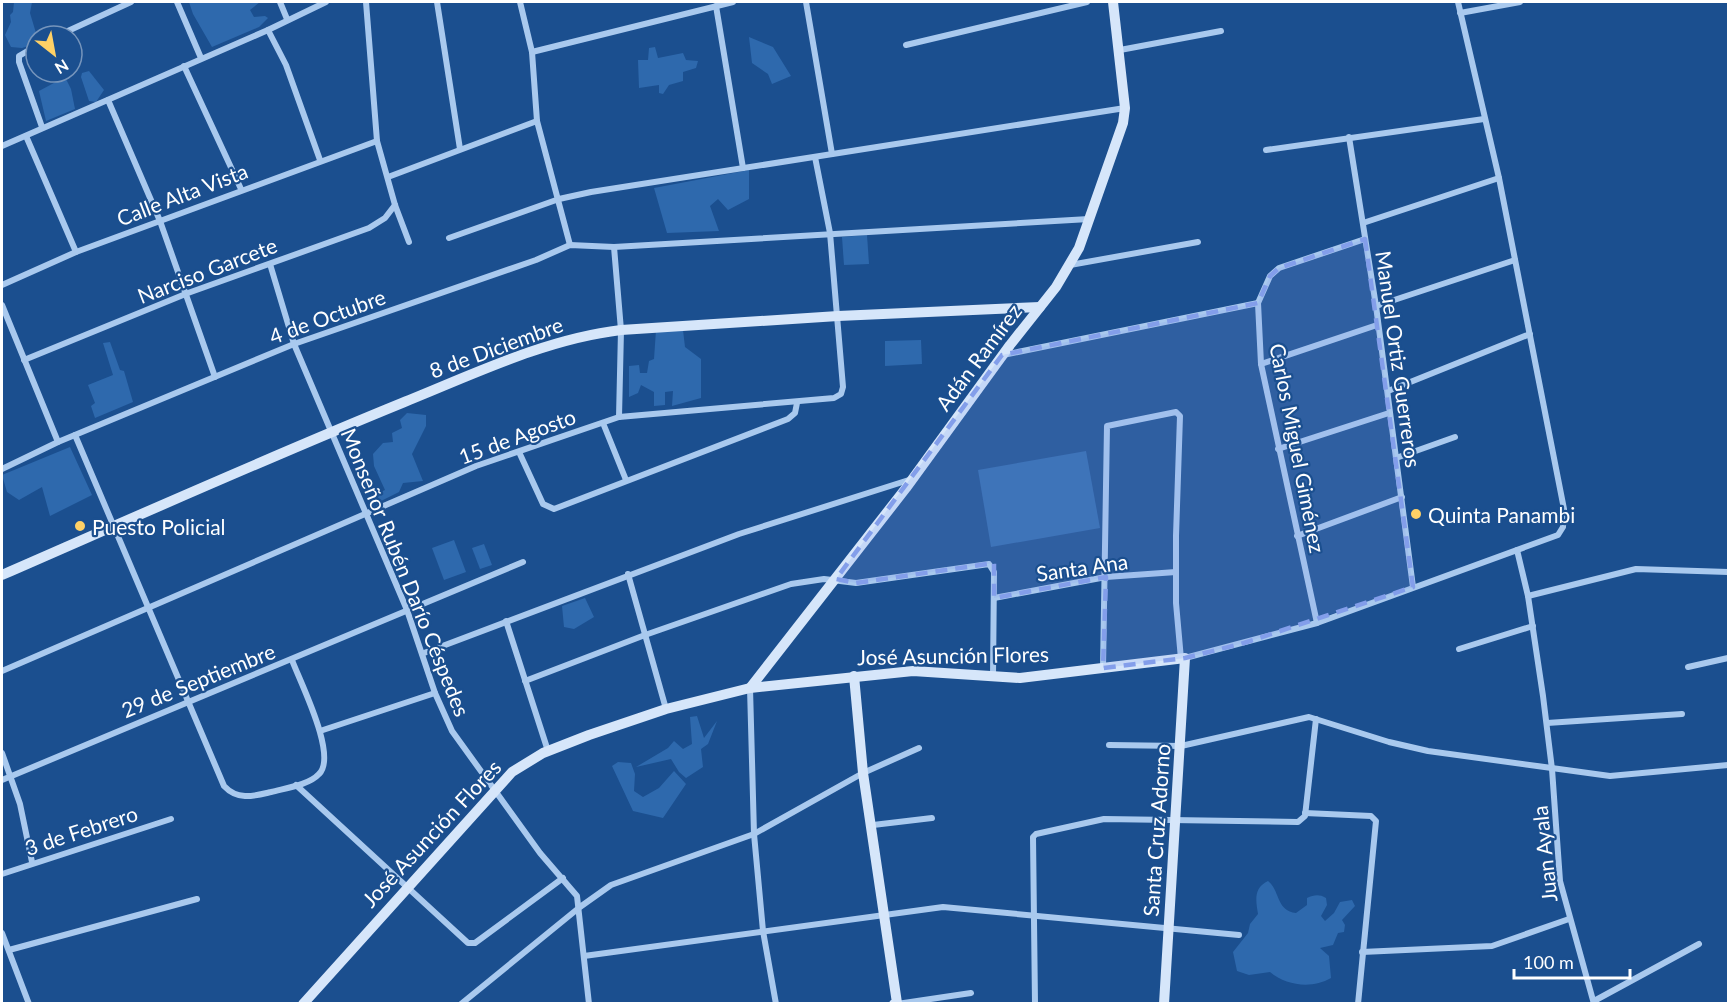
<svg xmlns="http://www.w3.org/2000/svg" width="1730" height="1005" font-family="Lato,sans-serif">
<rect width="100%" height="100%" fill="#1b4f8f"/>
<g fill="#2e69ad">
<polygon points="14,2 32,2 30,13 36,33 35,44 22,48 11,47 5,35 11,22 10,15 13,12"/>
<polygon points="189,2 260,2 250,10 254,17 265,16 268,18 259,27 212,47 193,14"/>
<polygon points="749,37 773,47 791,76 772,84 768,74 752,63"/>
<polygon points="655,47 658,58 683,53 686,60 698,61 696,68 683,72 683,81 669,85 663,94 659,93 659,85 639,88 638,60 648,60 649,48"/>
<polygon points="89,71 104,90 96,102 89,101 81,77 82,73"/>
<polygon points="65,77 71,89 75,109 46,121 39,91"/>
<polygon points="749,170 749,199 728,210 718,199 710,206 719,231 667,233 654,188"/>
<polygon points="867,235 869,264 844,265 842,237"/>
<polygon points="656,330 683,330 685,347 701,359 701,398 672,406 673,391 665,392 665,405 654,406 654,392 641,385 638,393 629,397 629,366 639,365 640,373 647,373 649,361 654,359"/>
<polygon points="921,340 922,364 885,366 885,341"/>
<polygon points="110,342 120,370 124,371 133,402 95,418 91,406 95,403 88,385 113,375 103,343"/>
<polygon points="407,413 426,415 426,426 412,454 423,481 403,483 399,492 379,502 376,494 385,490 374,466 373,454 383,443 393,442 392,433 402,428 400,420"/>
<polygon points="70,447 92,495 50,516 42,487 19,500 7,492 2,475"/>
<polygon points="1086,451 1100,528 991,547 978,470"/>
<polygon points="454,540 466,572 444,580 432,548"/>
<polygon points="484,544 492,565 480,569 472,548"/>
<polygon points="585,598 594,617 574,629 564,627 562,606"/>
<polygon points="697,716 704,738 717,721 708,744 701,749 703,767 686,778 679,772 671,759 636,767 668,748 674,741 683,749 692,744 690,717"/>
<polygon points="618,762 631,763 635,774 634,791 643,797 659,788 674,771 686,784 663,818 633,811 612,766"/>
<path d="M 1268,881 C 1280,890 1276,911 1296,913 L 1307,905 L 1307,898 C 1314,895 1319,894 1326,898 L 1327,905 L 1321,916 L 1325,921 L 1334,913 L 1340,902 L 1352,900 L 1355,906 L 1342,920 L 1345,925 L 1344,932 L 1338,933 L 1333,945 L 1320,948 L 1329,956 L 1331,978 C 1312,989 1287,986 1270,972 L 1249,975 L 1237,971 L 1233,952 L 1248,933 L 1250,924 L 1258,914 C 1256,901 1253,888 1268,881 Z"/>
</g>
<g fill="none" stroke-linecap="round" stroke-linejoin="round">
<g stroke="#a9c9ee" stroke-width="6">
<polyline points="177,2 201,58"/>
<polyline points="280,2 287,19"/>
<polyline points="366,2 377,141 395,205 409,242"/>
<polyline points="437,2 460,149"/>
<polyline points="520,2 532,52 537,121 570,245"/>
<polyline points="806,2 832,154"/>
<polyline points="716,6 743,168"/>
<polyline points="1460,13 1520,2"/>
<polyline points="268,30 286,65 320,160"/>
<polyline points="57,36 131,2"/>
<polyline points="906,45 1087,2"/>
<polyline points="36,46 19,56 19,62 42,127"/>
<polyline points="1120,50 1221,31"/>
<polyline points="532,52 733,2"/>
<polyline points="184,66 241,189"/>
<polyline points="108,100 160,221 215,377"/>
<polyline points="26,136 76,252"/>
<polyline points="1349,137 1376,306 1413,587"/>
<polyline points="2,146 268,30 326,2"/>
<polyline points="1266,150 1484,119"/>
<polyline points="388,177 537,121"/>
<polyline points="1363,223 1499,178"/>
<polyline points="449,238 559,199 591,192 1125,108"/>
<polyline points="614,247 621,330 619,417"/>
<polyline points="270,264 294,344 407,610 435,693 452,731 540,853 577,896 589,1004"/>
<polyline points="1070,265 1198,242"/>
<polyline points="2,285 76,252 377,141"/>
<polyline points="2,305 58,442"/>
<polyline points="1376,306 1515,260"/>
<polyline points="1003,355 1258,303"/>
<polyline points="24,360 188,293 369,228 385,218 395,205"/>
<polyline points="1261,364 1377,325"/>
<polyline points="1388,391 1530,334"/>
<polyline points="603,423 626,480"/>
<path d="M 75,435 L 224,786 C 238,801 254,796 271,792 C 286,788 309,785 319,774 C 338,756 300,682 292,660"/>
<polyline points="1278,449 1389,413"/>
<polyline points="519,452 543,504 554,509 788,419 795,413 797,403"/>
<polyline points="1396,458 1455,437"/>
<polyline points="2,469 58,442 294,344 536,260 570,245 614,247 1089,219"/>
<polyline points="1297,536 1402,497"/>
<polyline points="1517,550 1528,596 1543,696 1552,769 1560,881 1594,1004"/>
<polyline points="628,574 666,709"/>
<polyline points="1528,596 1636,569 1728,572"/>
<polyline points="994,598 1106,577 1176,572"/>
<polyline points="506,621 548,751"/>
<polyline points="1317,623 1261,364 1258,303 1270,276 1279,268 1365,239"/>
<polyline points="1459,649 1533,626"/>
<polyline points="424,653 739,534 912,479"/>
<polyline points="1185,658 1317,623 1558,535 1563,527 1564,509 1499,178 1458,2"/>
<polyline points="1688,667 1728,658"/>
<polyline points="1103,668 1107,426 1176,412 1180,416 1176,536 1176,603 1181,659"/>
<polyline points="2,671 476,466 619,417 834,398 841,394 843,387 830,233 815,157"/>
<polyline points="525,681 645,635 791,584 824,579 856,583 989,564 994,572 993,677"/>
<polyline points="750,688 754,834 763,931 776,1004"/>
<polyline points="1547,723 1682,714"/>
<polyline points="320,731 435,693"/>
<polyline points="1109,745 1181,746 1309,717 1389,742 1428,751 1610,776 1728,765"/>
<polyline points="2,753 20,804 32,862"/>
<polyline points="2,780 523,562"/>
<polyline points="296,785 468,943 475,943 563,878"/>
<polyline points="1305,813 1371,816 1376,821 1358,1004"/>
<polyline points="873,825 932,818"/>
<polyline points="2,874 171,819"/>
<polyline points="2,933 29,1004"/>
<polyline points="9,950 197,899"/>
<polyline points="1362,952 1492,946 1569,919"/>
<polyline points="584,956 943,907 1239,935"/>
<polyline points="1594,1001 1699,944"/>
<polyline points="461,1004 580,907 611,885 754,834 863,773 919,748"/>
<polyline points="897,1004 971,993"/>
<polyline points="1035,1004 1033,837 1036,834 1104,819 1298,822 1305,816 1316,719"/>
</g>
<g stroke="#d6e6fa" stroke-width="10">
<path d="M 2,575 C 135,517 267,458 402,403 C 472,375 545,339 621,330 L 838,316 L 1040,307"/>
<polyline points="854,676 863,773 897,1003 894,1004"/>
<polyline points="750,688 906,488 1010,345 1056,287 1079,248 1123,123 1125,108 1113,2"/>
<polyline points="303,1004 512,772 543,753 589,735 666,709 750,688 913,671 1020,678 1185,658 1164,1004"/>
</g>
</g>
<path fill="#839eea" fill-opacity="0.2" stroke="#839eea" stroke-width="4.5" stroke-dasharray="12 8" stroke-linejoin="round" d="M 1365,239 L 1413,587 L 1244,643 L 1185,658 L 1103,668 L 1106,577 L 994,598 L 994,563 L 856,583 L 836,579 L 1002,355 L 1258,303 L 1270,276 L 1279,268 Z"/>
<g fill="#ffd166" stroke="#1b4f8f" stroke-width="2">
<circle cx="1416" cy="514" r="6"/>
<circle cx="80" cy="526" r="6"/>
</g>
<g text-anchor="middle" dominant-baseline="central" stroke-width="4.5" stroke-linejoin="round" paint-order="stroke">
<g font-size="21" fill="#fff" stroke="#1b4f8f">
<text transform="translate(182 194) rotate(-21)">Calle Alta Vista</text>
<text transform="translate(207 270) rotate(-21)">Narciso Garcete</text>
<text transform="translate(327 316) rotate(-20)">4 de Octubre</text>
<text transform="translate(496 347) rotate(-20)">8 de Diciembre</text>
<text transform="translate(978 357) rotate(-53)">Adán Ramírez</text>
<text transform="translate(1399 359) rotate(82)">Manuel Ortiz Guerreros</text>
<text transform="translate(517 436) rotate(-20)">15 de Agosto</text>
<text transform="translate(1298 448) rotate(79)">Carlos Miguel Giménez</text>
<text transform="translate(1082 567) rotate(-8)">Santa Ana</text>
<text transform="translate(406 572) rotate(68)">Monseñor Rubén Darío Céspedes</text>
<text transform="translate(953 655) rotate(-1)">José Asunción Flores</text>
<text transform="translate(198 680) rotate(-22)">29 de Septiembre</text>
<text transform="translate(81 830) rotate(-18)">3 de Febrero</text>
<text transform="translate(1156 830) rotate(-86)">Santa Cruz Adorno</text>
<text transform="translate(431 833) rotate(-47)">José Asunción Flores</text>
<text transform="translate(1544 854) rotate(-96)">Juan Ayala</text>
</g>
<g font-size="21" fill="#fff" stroke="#1b4f8f" text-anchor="start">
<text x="1428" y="514">Quinta Panambi</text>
<text x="92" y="526">Puesto Policial</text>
</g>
</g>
<rect width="1730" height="1005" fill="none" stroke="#ffffff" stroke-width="6"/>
<g transform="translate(54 54) rotate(149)"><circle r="28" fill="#1b4f8f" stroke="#7695bc" stroke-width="1.5"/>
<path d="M0-4.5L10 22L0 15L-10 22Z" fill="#ffd166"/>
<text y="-9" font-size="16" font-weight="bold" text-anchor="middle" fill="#ffffff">N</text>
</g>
<path d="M1514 969v9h116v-9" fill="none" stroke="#ffffff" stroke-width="3"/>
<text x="1523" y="969" font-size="18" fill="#ffffff" stroke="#1b4f8f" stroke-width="4.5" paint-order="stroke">100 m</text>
</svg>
